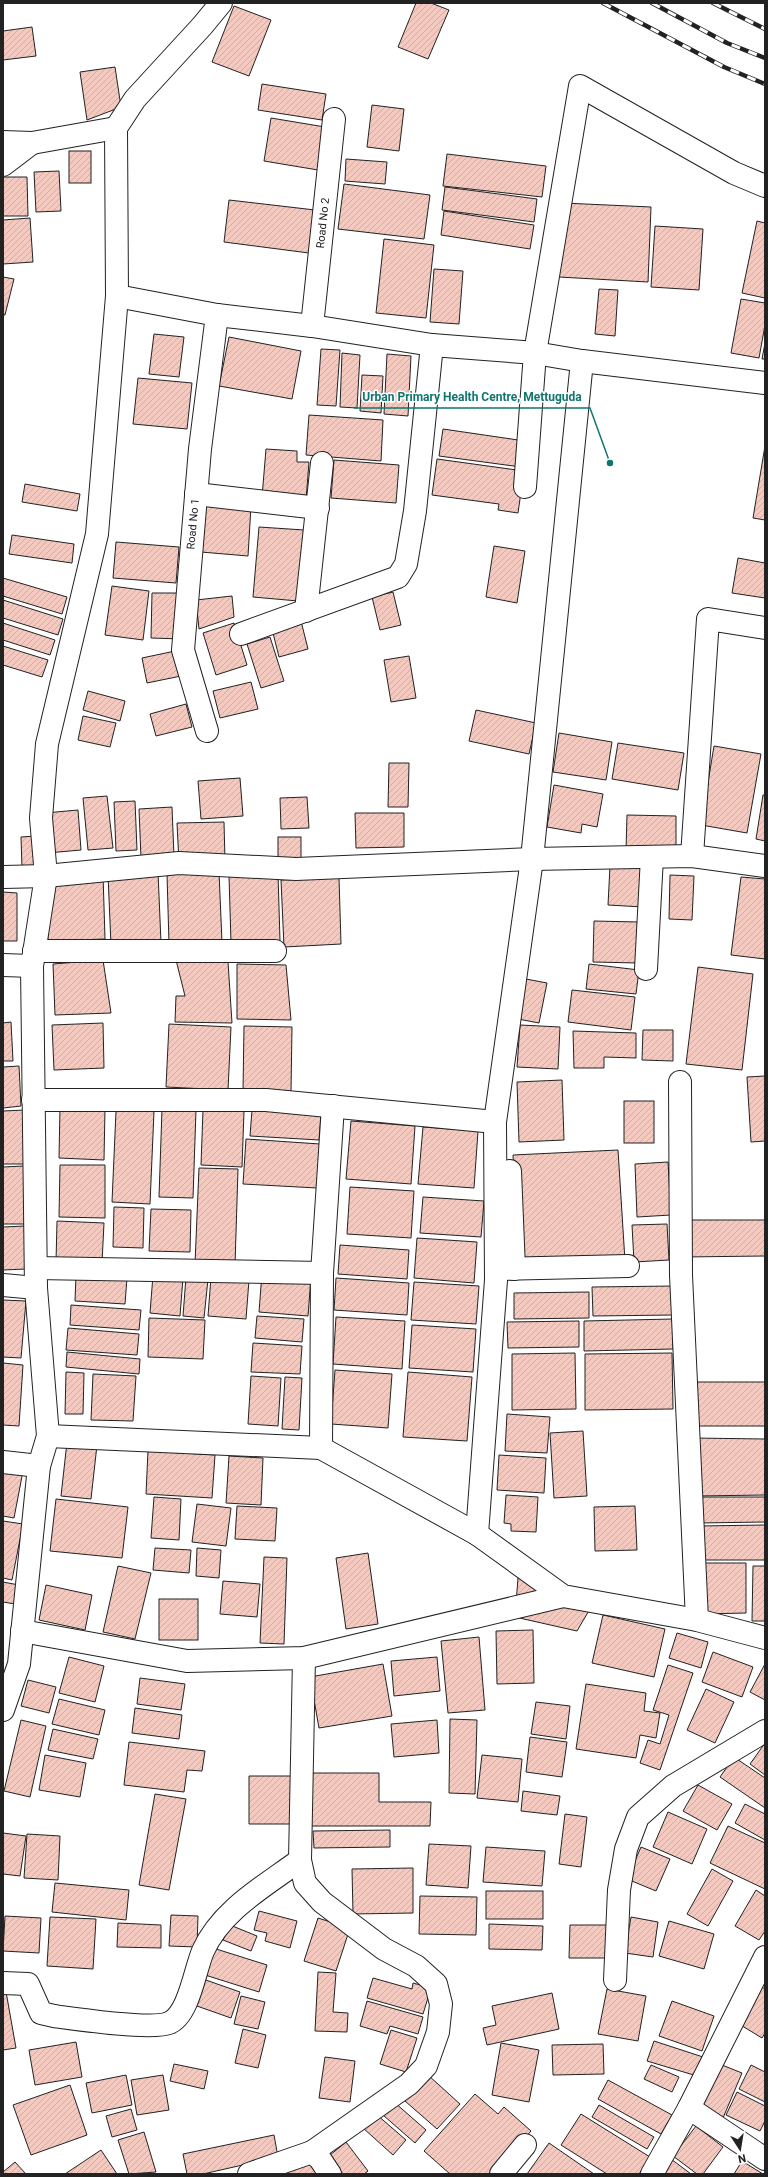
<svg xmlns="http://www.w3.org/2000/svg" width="768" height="2177" font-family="Roboto,sans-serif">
<defs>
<pattern id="building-hatch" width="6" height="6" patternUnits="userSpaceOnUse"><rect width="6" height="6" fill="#f3c9c0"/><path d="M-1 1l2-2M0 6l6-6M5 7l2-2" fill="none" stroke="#d0aca5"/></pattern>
</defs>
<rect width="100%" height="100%" fill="#fff"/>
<g fill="url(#building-hatch)" stroke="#222">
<polygon points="416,3 431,3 449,10 428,59 398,47"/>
<polygon points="234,6 271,20 249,76 212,62"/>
<polygon points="32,27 36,56 3,60 3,31"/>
<polygon points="115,67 121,107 87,120 80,72"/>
<polygon points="262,84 326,94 322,120 258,110"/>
<polygon points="372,105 404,109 399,151 367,147"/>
<polygon points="271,118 325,127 318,170 264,161"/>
<rect x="69" y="151" width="22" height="32"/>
<polygon points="447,154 546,166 542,197 443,186"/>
<polygon points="346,159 387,162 385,184 345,181"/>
<polygon points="59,171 61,211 36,212 34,172"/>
<polygon points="3,177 27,177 28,216 3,216"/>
<polygon points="344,184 430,195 424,239 338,229"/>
<polygon points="445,187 537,199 534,222 442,210"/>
<polygon points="229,200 315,210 309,253 224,242"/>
<polygon points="563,203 651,207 648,282 559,277"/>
<polygon points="444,211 534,225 530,249 441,235"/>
<polygon points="30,218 33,262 3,264 3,220"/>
<polygon points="757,221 765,223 765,298 742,293"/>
<polygon points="655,226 703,229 699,290 651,287"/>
<polygon points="384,239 434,245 426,318 376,313"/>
<polygon points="434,269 463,271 459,324 430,322"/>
<polygon points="3,277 14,279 5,315 3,315"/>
<polygon points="599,289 618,290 615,336 595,334"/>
<polygon points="741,299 765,303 765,325 759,358 731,353"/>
<polygon points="154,334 184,337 179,377 149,374"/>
<polygon points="229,337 301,351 292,399 219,386"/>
<polygon points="765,343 765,359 762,359"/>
<polygon points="321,349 340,350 336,406 317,405"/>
<polygon points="342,353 360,355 357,408 340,407"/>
<polygon points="387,354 411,356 408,416 384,414"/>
<polygon points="362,375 383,376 381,413 360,411"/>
<polygon points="138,378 192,383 187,429 133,424"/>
<polygon points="309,415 383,420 381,461 306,455"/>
<polygon points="443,429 525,441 521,467 439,456"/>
<polygon points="765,446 765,520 753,518"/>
<polygon points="266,449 297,451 297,462 309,462 306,500 262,497"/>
<polygon points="437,459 524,471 518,513 498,510 499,504 432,495"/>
<polygon points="334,460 399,465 396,503 331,498"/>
<polygon points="25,484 80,494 77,511 22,502"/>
<polygon points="205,503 251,506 248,556 201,552"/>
<polygon points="259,527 304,530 298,601 253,597"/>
<polygon points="12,535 74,544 72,563 9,554"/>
<polygon points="116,542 179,547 176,583 113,578"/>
<polygon points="494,546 525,551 517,603 486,597"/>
<polygon points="738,558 765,563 765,598 732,593"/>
<polygon points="3,578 67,597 62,614 3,596"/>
<polygon points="112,586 149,591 143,640 105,635"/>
<polygon points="393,592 401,625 380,630 372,597"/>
<polygon points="152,593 183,593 182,639 151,638"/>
<polygon points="232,596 234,617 199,629 196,600"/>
<polygon points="3,600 63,619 58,635 3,618"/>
<polygon points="301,621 308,649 279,657 272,629"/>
<polygon points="3,623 55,640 50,655 3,640"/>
<polygon points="234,623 247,665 216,675 203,633"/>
<polygon points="270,637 284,681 261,688 247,644"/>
<polygon points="3,646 48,660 42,677 3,665"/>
<polygon points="175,651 181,676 147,683 142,658"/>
<polygon points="409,656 416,698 391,702 384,660"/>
<polygon points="251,682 258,709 220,718 213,691"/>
<polygon points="88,691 125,701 120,721 83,710"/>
<polygon points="186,704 192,727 156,736 150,714"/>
<polygon points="476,710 536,723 529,754 469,741"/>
<polygon points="83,716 116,723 110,747 78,740"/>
<polygon points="559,733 612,742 606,780 553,772"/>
<polygon points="618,743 684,753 678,790 612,779"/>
<polygon points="714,746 761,754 747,833 701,825"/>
<polygon points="389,763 409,763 408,807 388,807"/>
<polygon points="240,778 243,816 201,819 198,781"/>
<polygon points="554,785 603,794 597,827 582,824 581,833 547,827"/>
<polygon points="763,795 765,795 765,841 756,839"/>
<polygon points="107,796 113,848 88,850 83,798"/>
<polygon points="307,797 309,828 281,829 280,798"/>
<polygon points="135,801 137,850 116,851 114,802"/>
<polygon points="172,807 174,857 141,858 139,809"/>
<polygon points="78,810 81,850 47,853 45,813"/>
<polygon points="355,813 404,813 404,847 356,848"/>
<polygon points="627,815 676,816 676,851 626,850"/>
<polygon points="224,822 225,861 179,863 177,823"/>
<polygon points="36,836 38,867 22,868 21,837"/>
<rect x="278" y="837" width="23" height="27"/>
<polygon points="610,866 645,867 643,907 608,905"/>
<polygon points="158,872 161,943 111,945 108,875"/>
<polygon points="219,872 222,942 169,944 167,874"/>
<polygon points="103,874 105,939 48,941 46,876"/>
<polygon points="278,874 280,941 231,943 229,876"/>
<polygon points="670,875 694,876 692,920 669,919"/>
<polygon points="741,877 765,879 765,959 731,955"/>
<polygon points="339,878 341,944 284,947 281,880"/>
<polygon points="3,892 17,893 17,941 3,941"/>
<polygon points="594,921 639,922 638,963 593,962"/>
<polygon points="103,960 111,1013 55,1015 53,964"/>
<polygon points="176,960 228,962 232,1023 175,1022 176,996 185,996"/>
<polygon points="237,964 286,965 291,1020 237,1019"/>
<polygon points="589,964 639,970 636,994 586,989"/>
<polygon points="698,967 753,974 742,1070 686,1064"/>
<polygon points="526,979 547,983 539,1023 518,1019"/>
<polygon points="572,990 635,997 631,1030 568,1022"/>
<polygon points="11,1022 13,1061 3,1061 3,1023"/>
<polygon points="103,1023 104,1068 54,1070 52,1025"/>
<polygon points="169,1024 231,1027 228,1090 166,1087"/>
<polygon points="520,1025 560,1027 558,1069 517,1067"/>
<polygon points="244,1026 292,1027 291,1092 243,1091"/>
<polygon points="643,1030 673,1030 673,1061 642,1060"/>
<polygon points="573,1031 636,1033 636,1058 604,1057 604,1068 574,1068"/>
<polygon points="19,1066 21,1106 3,1108 3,1067"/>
<polygon points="765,1076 765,1141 751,1142 747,1077"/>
<polygon points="562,1080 564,1140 519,1142 517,1082"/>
<rect x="624" y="1101" width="30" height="42"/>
<polygon points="60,1107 105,1108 104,1160 59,1158"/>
<polygon points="162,1109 196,1110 193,1198 159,1197"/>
<polygon points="25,1110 26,1164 3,1164 3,1111"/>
<polygon points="203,1110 244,1111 242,1167 201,1165"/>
<polygon points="252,1110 321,1114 319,1140 250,1136"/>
<polygon points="116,1111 154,1111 150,1204 112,1202"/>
<polygon points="351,1121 415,1126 411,1184 346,1179"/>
<polygon points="423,1127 478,1131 474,1188 418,1184"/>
<polygon points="246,1139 320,1144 317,1188 243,1184"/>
<polygon points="618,1150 625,1261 519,1267 513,1155"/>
<polygon points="668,1162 671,1215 637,1217 635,1164"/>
<polygon points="60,1165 105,1165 105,1218 59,1217"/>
<polygon points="24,1166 25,1224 3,1224 3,1167"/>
<polygon points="199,1168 238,1169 235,1265 195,1264"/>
<polygon points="350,1187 414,1191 411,1238 347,1234"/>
<polygon points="423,1197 484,1201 481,1237 420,1233"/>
<polygon points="114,1207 144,1208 143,1248 113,1247"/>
<polygon points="151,1209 191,1210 190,1252 149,1251"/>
<polygon points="683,1220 765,1220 765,1256 683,1257"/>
<polygon points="57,1221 104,1223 102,1263 56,1262"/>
<polygon points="667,1224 669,1260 634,1262 632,1225"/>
<polygon points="25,1226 26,1269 3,1270 3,1227"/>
<polygon points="417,1238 477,1242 474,1283 414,1278"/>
<polygon points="340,1245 409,1250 407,1279 338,1274"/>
<polygon points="262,1273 311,1277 308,1316 259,1312"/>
<polygon points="76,1275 127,1278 125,1304 75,1301"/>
<polygon points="153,1275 183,1278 180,1316 150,1313"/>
<polygon points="186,1277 208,1279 204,1318 183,1316"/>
<polygon points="211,1277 249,1280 246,1319 208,1316"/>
<polygon points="336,1278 409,1283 407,1315 334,1310"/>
<polygon points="414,1282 479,1286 476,1324 411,1320"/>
<polygon points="673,1286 673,1315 593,1316 592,1287"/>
<polygon points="589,1292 589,1318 514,1319 514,1293"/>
<polygon points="3,1300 26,1301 21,1358 3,1357"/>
<polygon points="71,1305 141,1310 139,1330 70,1325"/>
<polygon points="257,1316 304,1319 302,1342 255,1338"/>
<polygon points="336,1317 405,1321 402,1369 333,1364"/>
<polygon points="149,1318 205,1320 203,1359 148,1357"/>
<polygon points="673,1319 673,1349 584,1351 584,1321"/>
<polygon points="579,1321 579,1347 508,1348 507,1322"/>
<polygon points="412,1325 476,1329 473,1372 409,1368"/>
<polygon points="68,1328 139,1334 137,1355 66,1350"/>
<polygon points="253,1343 302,1346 300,1374 251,1372"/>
<polygon points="67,1352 140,1359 139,1374 66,1367"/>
<polygon points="575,1353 576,1409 512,1410 512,1354"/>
<polygon points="672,1353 673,1409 585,1410 585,1354"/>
<polygon points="3,1363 23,1365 19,1426 3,1425"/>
<polygon points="335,1370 392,1374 388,1428 331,1424"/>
<polygon points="66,1372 84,1373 83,1414 65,1414"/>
<polygon points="408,1372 472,1377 467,1441 403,1437"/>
<polygon points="93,1374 136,1376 133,1421 91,1420"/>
<polygon points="251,1376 281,1378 278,1426 248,1424"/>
<polygon points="285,1377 302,1378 299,1430 282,1429"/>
<polygon points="694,1382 765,1382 765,1426 695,1426"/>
<polygon points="507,1414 550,1417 547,1453 505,1451"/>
<polygon points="583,1431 587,1496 554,1498 550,1433"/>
<polygon points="693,1438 765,1439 765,1495 696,1496"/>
<polygon points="67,1442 97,1445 91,1499 61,1496"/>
<polygon points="148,1451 215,1455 212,1498 146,1494"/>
<polygon points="499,1455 546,1458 544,1493 497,1490"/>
<polygon points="229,1456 263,1458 261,1505 226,1503"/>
<polygon points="3,1467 23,1471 14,1518 3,1516"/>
<polygon points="506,1495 538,1497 536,1532 511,1531 511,1524 504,1523"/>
<polygon points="154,1497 181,1499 179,1540 151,1538"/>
<polygon points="699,1497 765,1497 765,1522 699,1523"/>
<polygon points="56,1499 128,1507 122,1558 50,1551"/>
<polygon points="197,1504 231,1508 226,1546 192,1542"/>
<polygon points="237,1506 277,1508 275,1541 235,1539"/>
<polygon points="635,1506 637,1550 595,1551 594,1507"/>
<polygon points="3,1521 23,1524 12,1580 3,1578"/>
<polygon points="765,1525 765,1560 698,1560 698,1526"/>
<polygon points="155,1548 191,1550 189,1573 153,1570"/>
<polygon points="197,1548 221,1550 219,1578 196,1576"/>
<polygon points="368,1553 378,1624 346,1629 336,1558"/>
<polygon points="264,1557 287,1558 284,1644 260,1643"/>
<polygon points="703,1563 746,1563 746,1613 703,1614"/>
<polygon points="118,1566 151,1573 135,1639 103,1632"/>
<polygon points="753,1566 765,1566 765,1621 752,1621"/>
<polygon points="518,1578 594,1602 577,1631 515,1617"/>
<polygon points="223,1581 260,1584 257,1617 220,1614"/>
<polygon points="3,1582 19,1585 15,1604 3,1602"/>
<polygon points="46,1585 92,1595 85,1630 39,1620"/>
<rect x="159" y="1599" width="39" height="41"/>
<polygon points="603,1615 665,1629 654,1677 592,1663"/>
<polygon points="533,1630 534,1683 497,1684 496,1631"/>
<polygon points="677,1633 708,1642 701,1668 669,1658"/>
<polygon points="479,1637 485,1710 448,1713 441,1641"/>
<polygon points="713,1652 753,1667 742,1697 702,1682"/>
<polygon points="69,1657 104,1666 95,1702 59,1693"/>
<polygon points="437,1657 440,1691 394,1696 391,1661"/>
<polygon points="383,1664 392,1716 319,1728 310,1677"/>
<polygon points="765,1664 765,1700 750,1692"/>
<polygon points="668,1665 693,1673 660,1770 640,1763 648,1740 660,1744 669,1715 653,1710"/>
<polygon points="140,1678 185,1684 181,1710 137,1704"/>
<polygon points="28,1680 56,1687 49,1713 21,1706"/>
<polygon points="586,1684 646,1693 644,1711 660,1713 656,1738 640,1735 636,1758 576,1749"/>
<polygon points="706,1689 734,1702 715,1743 687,1730"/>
<polygon points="59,1699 105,1710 99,1735 52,1724"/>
<polygon points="536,1702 570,1706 566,1739 531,1734"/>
<polygon points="135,1708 182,1715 179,1739 132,1733"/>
<polygon points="450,1719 477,1720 475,1794 449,1793"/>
<polygon points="21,1720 46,1726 30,1797 4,1791"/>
<polygon points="437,1720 439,1753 394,1757 391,1724"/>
<polygon points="53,1729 98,1739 93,1759 48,1750"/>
<polygon points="530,1737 567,1742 562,1777 526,1772"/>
<polygon points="129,1742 205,1751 202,1771 187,1770 184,1792 124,1785"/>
<polygon points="765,1743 765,1775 750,1764"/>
<polygon points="45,1755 86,1763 80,1797 39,1790"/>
<polygon points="482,1755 522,1759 518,1802 477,1798"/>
<polygon points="734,1757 765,1778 765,1808 720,1777"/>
<polygon points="311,1773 379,1773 379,1802 431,1802 430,1826 311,1826"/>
<polygon points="249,1776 293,1776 292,1824 249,1824"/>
<polygon points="698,1785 732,1804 717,1830 683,1811"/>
<polygon points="523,1791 560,1796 557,1815 521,1811"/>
<polygon points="155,1794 186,1799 169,1890 139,1885"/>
<polygon points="745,1804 765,1814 765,1840 735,1823"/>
<polygon points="668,1812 707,1829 692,1864 653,1847"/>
<polygon points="565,1814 587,1817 581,1867 559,1864"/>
<polygon points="728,1826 765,1843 765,1889 710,1863"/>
<polygon points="390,1830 390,1847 314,1848 313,1831"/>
<polygon points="3,1833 26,1836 20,1876 3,1874"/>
<polygon points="27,1834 60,1836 58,1880 24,1878"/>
<polygon points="429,1844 471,1846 468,1888 426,1885"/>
<polygon points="486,1847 545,1851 542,1886 483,1882"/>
<polygon points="641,1847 670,1859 656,1891 627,1879"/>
<polygon points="413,1868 413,1913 353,1914 352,1869"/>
<polygon points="712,1869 733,1881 708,1926 687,1914"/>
<polygon points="55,1883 129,1890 126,1920 52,1912"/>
<polygon points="756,1890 765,1896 765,1931 759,1940 735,1926"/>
<rect x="486" y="1891" width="57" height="28"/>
<polygon points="420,1896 477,1897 476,1935 419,1934"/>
<polygon points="259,1911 297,1921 290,1948 265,1941 267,1933 254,1930"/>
<polygon points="171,1915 198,1916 197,1947 169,1946"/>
<polygon points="5,1916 41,1918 39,1953 3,1951"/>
<polygon points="50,1917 96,1919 93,1969 47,1966"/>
<polygon points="631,1917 658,1922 653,1957 625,1953"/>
<polygon points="318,1918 350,1928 336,1971 304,1961"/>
<polygon points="669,1921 714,1934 704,1969 659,1956"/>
<polygon points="118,1923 161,1925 161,1948 117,1947"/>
<polygon points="489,1924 543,1926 542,1950 489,1949"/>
<polygon points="230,1925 257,1936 251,1951 223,1940"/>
<polygon points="570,1925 607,1925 607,1958 569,1958"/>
<polygon points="213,1948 267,1965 259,1992 205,1975"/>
<polygon points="318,1972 336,1973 333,2012 348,2013 347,2032 315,2031"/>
<polygon points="373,1978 412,1989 413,1983 431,1988 423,2014 367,1998"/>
<polygon points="203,1979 240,1992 231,2018 194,2005"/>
<polygon points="3,1986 5,1986 16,2048 3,2050"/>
<polygon points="760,1986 765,1989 765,2033 762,2038 739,2024"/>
<polygon points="607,1989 646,1996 638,2041 598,2034"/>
<polygon points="552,1993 559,2029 487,2045 483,2028 496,2025 492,2006"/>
<polygon points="241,1996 265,2002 258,2029 234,2024"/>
<polygon points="367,2001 423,2017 418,2034 390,2026 387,2034 360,2026"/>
<polygon points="672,2001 714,2016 702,2051 659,2036"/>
<polygon points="243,2029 266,2035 258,2068 235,2063"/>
<polygon points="391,2030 417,2038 406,2072 380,2064"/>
<polygon points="654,2041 703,2057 697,2076 647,2061"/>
<polygon points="76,2042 82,2077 35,2085 29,2050"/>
<polygon points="501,2043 539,2050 529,2102 492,2095"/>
<polygon points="603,2044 604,2074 553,2075 552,2045"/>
<polygon points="325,2057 355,2061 350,2102 319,2098"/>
<polygon points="717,2063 742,2073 723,2118 699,2108"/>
<polygon points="174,2064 208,2071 204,2089 170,2081"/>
<polygon points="651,2065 679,2077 672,2092 644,2079"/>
<polygon points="751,2065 765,2072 765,2102 739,2089"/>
<polygon points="126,2075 132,2105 92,2113 86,2083"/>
<polygon points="163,2075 169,2110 137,2115 131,2080"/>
<polygon points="428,2075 460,2104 437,2129 405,2101"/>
<polygon points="608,2080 672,2115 661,2134 598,2099"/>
<polygon points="70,2085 87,2135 31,2155 13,2105"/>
<polygon points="737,2092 765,2106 765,2121 760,2131 726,2115"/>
<polygon points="475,2094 498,2114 504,2107 531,2131 493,2174 450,2174 424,2151"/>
<polygon points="394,2102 426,2130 415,2143 383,2115"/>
<polygon points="599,2105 654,2137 647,2149 592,2117"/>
<polygon points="131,2109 137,2130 112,2137 106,2116"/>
<polygon points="376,2114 406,2140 393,2155 363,2128"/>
<polygon points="581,2114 650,2157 639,2174 607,2174 561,2145"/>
<polygon points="696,2126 723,2147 703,2174 697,2174 673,2156"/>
<polygon points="144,2132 156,2172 129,2174 118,2140"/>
<polygon points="274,2135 278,2157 203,2174 187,2174 183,2154"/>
<polygon points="346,2142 368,2171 364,2174 343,2174 329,2156"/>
<polygon points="549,2143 594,2174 527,2174"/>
<polygon points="101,2150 117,2174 65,2174"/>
<polygon points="309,2157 321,2174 284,2174"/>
<polygon points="671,2159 691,2174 659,2174"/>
<polygon points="742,2161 763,2174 734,2174"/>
<polygon points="15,2162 26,2174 3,2174 3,2172"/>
</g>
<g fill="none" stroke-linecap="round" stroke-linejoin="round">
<defs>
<g id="street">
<polyline points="3,142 32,143 116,128"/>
<polyline points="3,165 32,143"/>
<polyline points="117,296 217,315 312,326 432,345 535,353 582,361 765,383"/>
<polyline points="312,326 334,119"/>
<polyline points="525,487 535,353 580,86 734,173 765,186"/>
<polyline points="196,494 318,508"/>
<polyline points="306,611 322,463"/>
<polyline points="241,634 398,577 406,564 415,511 432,345"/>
<polyline points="207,731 183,650 200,449 217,315"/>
<polyline points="692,856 708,619 765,628"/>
<polyline points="3,877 46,876 179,863 296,869 532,859 692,856 765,866"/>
<polyline points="34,951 275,951"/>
<polyline points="3,965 32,966"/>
<polyline points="646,969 652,857"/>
<polyline points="680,1082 681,1275 697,1620"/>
<polyline points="33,1100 266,1100 495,1122"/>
<polyline points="510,1171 514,1269"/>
<polyline points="36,1268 322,1273"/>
<polyline points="497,1269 628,1266"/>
<polyline points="3,1285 36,1288"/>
<polyline points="48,1436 321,1448 477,1534 563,1596 697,1620 765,1638"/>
<polyline points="321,1448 322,1273 333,1106"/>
<polyline points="3,1462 39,1466"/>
<polyline points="477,1534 496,1280 495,1122 532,859 582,361"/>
<polyline points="22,1631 187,1661 304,1658 563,1596"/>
<polyline points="304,1658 300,1860 305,1883 322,1902 384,1949 416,1966 436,1984 441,2004 438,2032 426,2066 409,2084 312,2152"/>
<polyline points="3,1710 19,1664 39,1466 48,1436 36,1288 32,966 46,876 41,818 47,744 97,534 117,296 116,128 135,99 203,25 221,3"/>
<polyline points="615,1980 619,1890 626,1849 638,1817 673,1786 765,1731"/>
<path d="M 3,1983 L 28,1984 L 41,2013 L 54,2016 C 76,2019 152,2030 169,2023 C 189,2015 195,1969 203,1951 C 221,1910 265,1886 300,1860"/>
<polyline points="689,2108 765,2159"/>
<polyline points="249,2174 312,2152 320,2159 330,2174"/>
<polyline points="501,2174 525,2145"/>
<polyline points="652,2174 689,2108 765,1957"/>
</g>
</defs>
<use href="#street" stroke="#222" stroke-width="24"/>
<use href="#street" stroke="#fff" stroke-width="22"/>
<defs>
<g id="rail">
<polyline points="603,3 724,67 765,84"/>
<polyline points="652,3 727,43 765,58"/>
<polyline points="713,3 765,29"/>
</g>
</defs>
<use href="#rail" stroke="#222" stroke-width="4.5"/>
<use href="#rail" stroke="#fff" stroke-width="3" stroke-dasharray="9" stroke-linecap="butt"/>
</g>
<g text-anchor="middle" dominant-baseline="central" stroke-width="3" stroke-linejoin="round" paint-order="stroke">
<g font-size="11" fill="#222" stroke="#fff">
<text transform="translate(323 223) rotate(-84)">Road No 2</text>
<text transform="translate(193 524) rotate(-85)">Road No 1</text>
</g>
</g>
<path fill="none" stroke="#0f766e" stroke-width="1.5" d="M610 463L590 408H354"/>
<circle fill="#0f766e" stroke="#fff" stroke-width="1.5" cx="610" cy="463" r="4"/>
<g font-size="12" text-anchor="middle" font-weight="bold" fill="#0f766e" stroke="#fff" stroke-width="3" stroke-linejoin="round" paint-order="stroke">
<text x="472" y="401">Urban Primary Health Centre, Mettuguda</text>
</g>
<rect width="768" height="2177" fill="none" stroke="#222222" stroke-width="8"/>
<g transform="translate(740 2149) rotate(168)" stroke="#ffffff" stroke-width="3" paint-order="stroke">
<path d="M0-3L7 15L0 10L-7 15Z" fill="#222222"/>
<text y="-6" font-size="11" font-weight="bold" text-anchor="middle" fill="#222222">N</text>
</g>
</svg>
